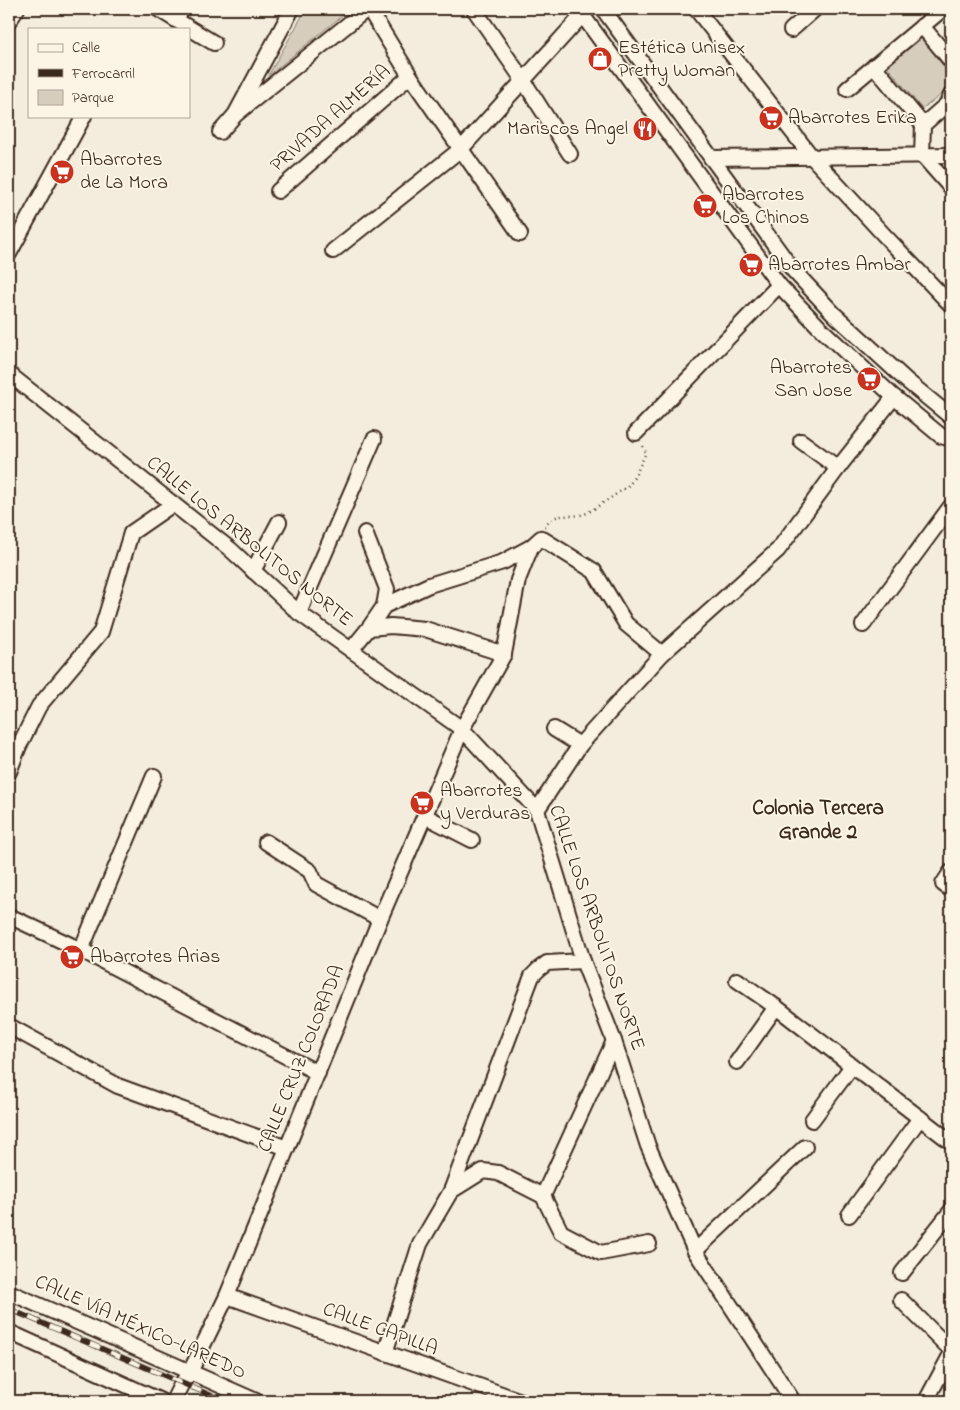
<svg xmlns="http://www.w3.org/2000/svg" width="960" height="1410" font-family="'Indie Flower',sans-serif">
<rect width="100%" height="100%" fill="#f4eddd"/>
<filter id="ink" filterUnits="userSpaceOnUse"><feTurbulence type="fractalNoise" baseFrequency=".02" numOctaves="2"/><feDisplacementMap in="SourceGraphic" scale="10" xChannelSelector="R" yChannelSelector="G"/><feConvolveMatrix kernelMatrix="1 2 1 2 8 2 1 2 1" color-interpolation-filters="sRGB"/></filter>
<g filter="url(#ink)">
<g fill="#d6cdbd" stroke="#887c6e">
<polygon points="306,9 349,10 268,76"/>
<polygon points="921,37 951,76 945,92 922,109 887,66"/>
</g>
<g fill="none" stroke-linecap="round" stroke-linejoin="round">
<defs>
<g id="minor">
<polyline points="158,9 214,43"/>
<polyline points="369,9 410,76 520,234"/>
<polyline points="474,9 523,80 570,154"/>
<polyline points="578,9 779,285 822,330 894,397 941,436 951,439"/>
<polyline points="603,9 793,270 835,315 907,381 951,417"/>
<polyline points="696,9 812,157 884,235 951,305"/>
<polyline points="176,20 182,9"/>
<polyline points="9,21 17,9"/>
<polyline points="922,26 951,61"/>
<polyline points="791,30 815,9"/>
<polyline points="874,66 923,125"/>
<polyline points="847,89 938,13"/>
<polyline points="951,95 947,104 923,125 922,155 951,188"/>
<polyline points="235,115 367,9"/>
<polyline points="220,132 235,115 292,9"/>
<polyline points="711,158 951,155"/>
<polyline points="278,191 410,76"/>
<polyline points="333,251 461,149 588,9"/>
<polyline points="9,254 84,116"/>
<polyline points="9,374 230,549 299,613 462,729 537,810 583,961 614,1041 648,1146 695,1251 793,1401"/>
<polyline points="636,433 779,285"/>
<polyline points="801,441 838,468"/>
<polyline points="365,533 387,589 384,606"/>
<polyline points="253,571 279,522"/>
<polyline points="299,613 374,439"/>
<polyline points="863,625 951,506"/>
<polyline points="369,628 384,606 429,585 503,562 531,547"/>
<polyline points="351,650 369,628 391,626 425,629 504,654"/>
<polyline points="554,729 580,745"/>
<polyline points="9,772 19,746 39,706 101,632 131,533 173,504"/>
<polyline points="537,810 580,745 662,654 778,550 838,468 894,397"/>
<polyline points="425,816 472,840"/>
<polyline points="266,842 310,871 316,884 380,919"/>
<polyline points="951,872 943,884 951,890"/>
<polyline points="9,916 81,950 318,1073"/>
<polyline points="81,950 154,776"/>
<polyline points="737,980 776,1007 951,1142"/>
<polyline points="9,1026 118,1086 287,1148"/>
<polyline points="737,1062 776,1007"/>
<polyline points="812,1120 852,1066"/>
<polyline points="451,1191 483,1171 498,1173 543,1196 561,1232 601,1253 649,1244"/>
<polyline points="543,1196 614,1041"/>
<polyline points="849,1215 920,1118"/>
<polyline points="695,1251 805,1147"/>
<polyline points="902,1273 951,1211"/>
<polyline points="9,1292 256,1401"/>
<polyline points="227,1296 521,1401"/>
<polyline points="901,1300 951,1350"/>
<polyline points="9,1332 161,1401"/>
<polyline points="385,1353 420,1244 451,1191 532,976 539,969 547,963 583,961"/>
<polyline points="173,1401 182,1383 190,1372 227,1296 380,919 462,729 504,654 518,580 531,547 541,538 594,571 626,624 662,654"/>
<polyline points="926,1401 951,1354"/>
</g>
</defs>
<use href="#minor" stroke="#3b2a1e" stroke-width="18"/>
<path stroke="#3b2a1e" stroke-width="2.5" stroke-dasharray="1 4" stroke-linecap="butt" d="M 545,527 C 554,509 571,520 587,513 C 593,510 626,488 630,484 C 636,475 641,463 646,453 L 642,444"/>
<use href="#minor" stroke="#fcf5e5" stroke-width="14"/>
<defs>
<polyline id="rail" points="9,1309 224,1401"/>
</defs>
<use href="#rail" stroke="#3b2a1e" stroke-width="5.5"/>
<use href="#rail" stroke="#fcf5e5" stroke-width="4" stroke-dasharray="11" stroke-linecap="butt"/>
</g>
</g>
<defs>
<symbol id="shop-disc" viewBox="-11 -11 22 22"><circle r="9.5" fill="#c8321e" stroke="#fcf5e5"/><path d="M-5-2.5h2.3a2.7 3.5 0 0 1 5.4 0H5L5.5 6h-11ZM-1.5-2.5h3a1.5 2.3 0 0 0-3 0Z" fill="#fff"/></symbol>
<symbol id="supermarket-disc" viewBox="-11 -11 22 22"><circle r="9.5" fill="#c8321e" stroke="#fcf5e5"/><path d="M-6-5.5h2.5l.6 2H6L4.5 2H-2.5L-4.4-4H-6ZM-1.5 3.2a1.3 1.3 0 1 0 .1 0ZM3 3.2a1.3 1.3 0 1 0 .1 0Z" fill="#fff"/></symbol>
<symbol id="restaurant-disc" viewBox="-11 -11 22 22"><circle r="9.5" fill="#c8321e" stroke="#fcf5e5"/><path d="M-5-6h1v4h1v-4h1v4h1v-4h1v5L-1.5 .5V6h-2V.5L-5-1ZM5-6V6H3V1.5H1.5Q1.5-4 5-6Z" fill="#fff"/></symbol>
</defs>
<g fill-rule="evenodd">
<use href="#shop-disc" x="586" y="45" width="28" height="28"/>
<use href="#supermarket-disc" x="757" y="104" width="28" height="28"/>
<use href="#restaurant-disc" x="631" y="115" width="28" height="28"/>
<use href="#supermarket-disc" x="48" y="158" width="28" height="28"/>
<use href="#supermarket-disc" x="691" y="192" width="28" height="28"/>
<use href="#supermarket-disc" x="737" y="251" width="28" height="28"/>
<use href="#supermarket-disc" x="855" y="365" width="28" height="28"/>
<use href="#supermarket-disc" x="408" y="789" width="28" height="28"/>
<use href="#supermarket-disc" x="58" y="943" width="28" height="28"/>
</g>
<g text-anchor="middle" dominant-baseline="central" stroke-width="4" stroke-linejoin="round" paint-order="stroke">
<g font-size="20" fill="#3b2a1e" stroke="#fcf5e5" text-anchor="start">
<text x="618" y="48">Estética Unisex<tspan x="618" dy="23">Pretty Woman</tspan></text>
<text x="788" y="118">Abarrotes Erika</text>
<text x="628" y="129" text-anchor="end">Mariscos Angel</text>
<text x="80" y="160">Abarrotes<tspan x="80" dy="23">de La Mora</tspan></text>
<text x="722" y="195">Abarrotes<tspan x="722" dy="23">Los Chinos</tspan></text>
<text x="768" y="265">Abarrotes Ambar</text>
<text x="852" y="368" text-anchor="end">Abarrotes<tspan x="852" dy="23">San Jose</tspan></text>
<text x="440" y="791">Abarrotes<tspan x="440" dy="23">y Verduras</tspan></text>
<text x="90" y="957">Abarrotes Arias</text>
</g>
<g font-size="20" fill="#3b2a1e" stroke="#fcf5e5">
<text transform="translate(331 119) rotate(-41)">PRIVADA ALMERÍA</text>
<text transform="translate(249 542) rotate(39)">CALLE LOS ARBOLITOS NORTE</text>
<text transform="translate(596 928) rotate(71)">CALLE LOS ARBOLITOS NORTE</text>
<text transform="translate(302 1059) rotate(-68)">CALLE CRUZ COLORADA</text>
<text transform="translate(140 1328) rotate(24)">CALLE VÍA MÉXICO-LAREDO</text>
<text transform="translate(380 1330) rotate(20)">CALLE CAPILLA</text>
</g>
<g font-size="21" font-weight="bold" fill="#3b2a1e" stroke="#fcf5e5">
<text x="818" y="809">Colonia Tercera<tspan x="818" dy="24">Grande 2</tspan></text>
</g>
</g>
<rect width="960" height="1410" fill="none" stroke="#fcf5e5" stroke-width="30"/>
<rect x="15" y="15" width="930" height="1380" fill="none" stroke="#3b2a1e" stroke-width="2" filter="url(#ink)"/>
<rect x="28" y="28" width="162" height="90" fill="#fcf5e5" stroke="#afa495"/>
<rect x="38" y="44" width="25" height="8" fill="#fcf5e5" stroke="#afa495"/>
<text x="72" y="52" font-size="15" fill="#3b2a1e">Calle</text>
<rect x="38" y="69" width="25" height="8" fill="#3b2a1e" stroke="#afa495"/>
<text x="72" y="78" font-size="15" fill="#3b2a1e">Ferrocarril</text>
<rect x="38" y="90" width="25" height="15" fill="#d6cdbd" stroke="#afa495"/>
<text x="72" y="102" font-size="15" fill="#3b2a1e">Parque</text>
</svg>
